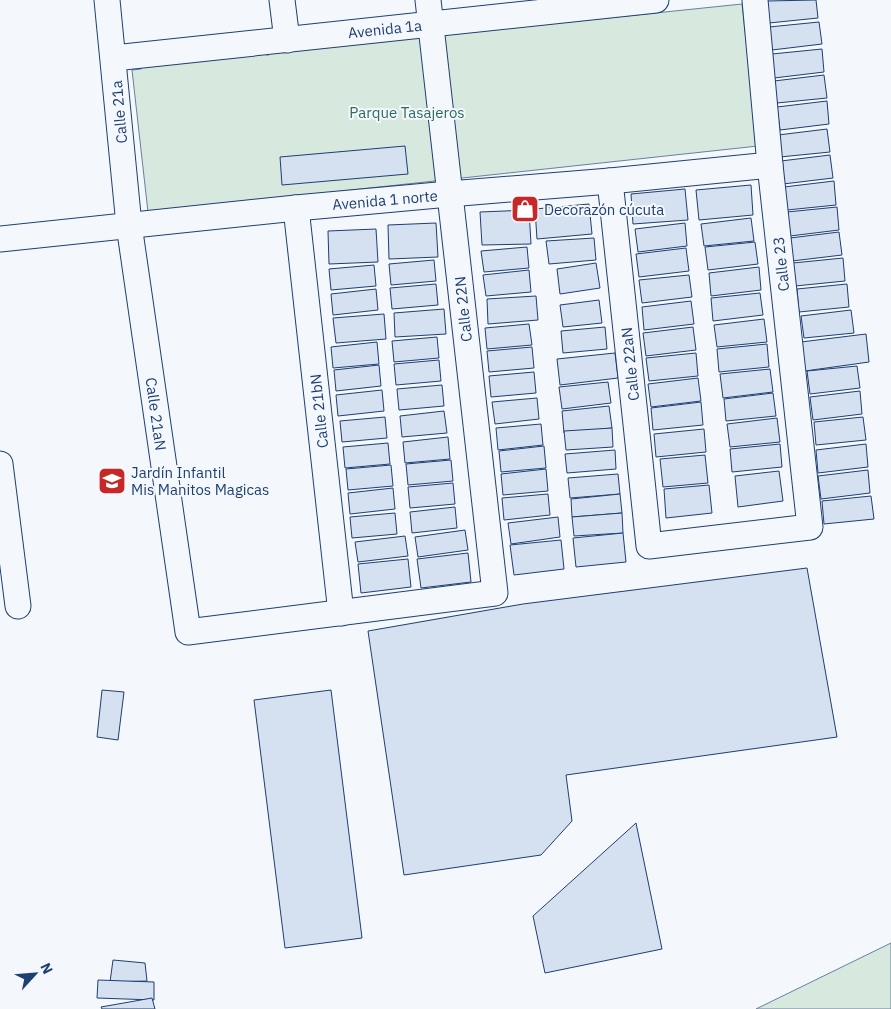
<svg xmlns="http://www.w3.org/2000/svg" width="891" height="1009" font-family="'IBM Plex Sans',sans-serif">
<rect width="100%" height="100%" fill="#f4f7fb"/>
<g fill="#d7e8df" stroke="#687fa3">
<polygon points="742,4 758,146 148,212 132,70 141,69 141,64 265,52 266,55 269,55 269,53"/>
<polygon points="891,943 891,1009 756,1009"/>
</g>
<g fill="#d5e0f0" stroke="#1d3f73">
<polygon points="816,0 818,18 769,23 766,1"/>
<polygon points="819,22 822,44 772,50 769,27"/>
<polygon points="822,49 824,72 774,78 772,54"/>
<polygon points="824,75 827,98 777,103 774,81"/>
<polygon points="827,101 829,124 780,130 777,107"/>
<polygon points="827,129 830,152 780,157 778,135"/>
<polygon points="405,146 408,174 282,185 280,157"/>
<polygon points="830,155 833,178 783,184 781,161"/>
<polygon points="834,181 836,205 787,210 784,187"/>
<polygon points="751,185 753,215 699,220 696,190"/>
<polygon points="685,189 688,220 633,224 631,194"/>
<polygon points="589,204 592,234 537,239 535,209"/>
<polygon points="837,207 839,230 790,236 787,212"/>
<polygon points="529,210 531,244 482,245 480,212"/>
<polygon points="751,218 754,241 704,246 701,224"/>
<polygon points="436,223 438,257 389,259 388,225"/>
<polygon points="685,223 687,246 638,252 635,229"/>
<polygon points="376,229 378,262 329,264 328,231"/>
<polygon points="839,232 842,255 792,261 790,238"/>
<polygon points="594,238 596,260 549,264 546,241"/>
<polygon points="755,242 758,264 708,270 705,247"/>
<polygon points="527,247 529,268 484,272 481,251"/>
<polygon points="686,248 689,271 639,277 636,254"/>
<polygon points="843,258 845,281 795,286 793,263"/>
<polygon points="434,260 436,281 391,285 389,264"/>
<polygon points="596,263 600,288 560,294 557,269"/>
<polygon points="374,265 376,286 331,290 329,269"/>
<polygon points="759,267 761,290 711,296 709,273"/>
<polygon points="529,270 531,292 486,296 483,275"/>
<polygon points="689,275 692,297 642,303 639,280"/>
<polygon points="436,284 438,305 392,309 390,288"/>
<polygon points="847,284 849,307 799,312 797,289"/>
<polygon points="376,289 378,310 333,315 331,294"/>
<polygon points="760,293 763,315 713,321 711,298"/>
<polygon points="536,296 538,320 488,324 487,299"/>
<polygon points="599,300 602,323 563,327 560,305"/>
<polygon points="691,301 694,324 644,330 642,307"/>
<polygon points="444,309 446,334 395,337 394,313"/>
<polygon points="851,310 854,333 804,338 801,316"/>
<polygon points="384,314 386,339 336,343 333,318"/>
<polygon points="764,319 767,342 717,347 714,325"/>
<polygon points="529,324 532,345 487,349 485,328"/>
<polygon points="605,327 607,349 563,353 561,331"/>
<polygon points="693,327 696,350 646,356 643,333"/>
<polygon points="866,334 869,362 805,371 801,342"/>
<polygon points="437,337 439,358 394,362 392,341"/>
<polygon points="377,342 379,364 333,368 331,347"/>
<polygon points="767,344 769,367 719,372 717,349"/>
<polygon points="532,347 534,368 489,372 487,351"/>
<polygon points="615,353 618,378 560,385 557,359"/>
<polygon points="696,353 698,376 649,381 646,358"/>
<polygon points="439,360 441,381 396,385 394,364"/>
<polygon points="379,365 381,386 336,391 334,370"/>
<polygon points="857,366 860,388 810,394 807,371"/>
<polygon points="770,369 773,392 723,398 720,374"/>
<polygon points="534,372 536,393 491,397 489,376"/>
<polygon points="698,378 701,401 651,407 648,384"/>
<polygon points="608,382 611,403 562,409 559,387"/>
<polygon points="442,385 444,406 399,410 397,389"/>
<polygon points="382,390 384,411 338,416 336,395"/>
<polygon points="860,391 862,414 813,420 810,397"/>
<polygon points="773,393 776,416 726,421 724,399"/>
<polygon points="537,398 539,419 495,424 492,402"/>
<polygon points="701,402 703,425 653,430 651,408"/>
<polygon points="609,406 612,428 564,433 562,411"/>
<polygon points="444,411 447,433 402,437 400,416"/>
<polygon points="385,417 387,438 342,442 340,421"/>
<polygon points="863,417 866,440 816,445 814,422"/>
<polygon points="777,418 780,442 730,447 727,424"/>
<polygon points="541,424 543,445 498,450 496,428"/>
<polygon points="612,428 613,447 566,450 564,431"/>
<polygon points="704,429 706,452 656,457 654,434"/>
<polygon points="448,437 450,459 405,463 403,442"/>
<polygon points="388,443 390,464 345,468 343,447"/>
<polygon points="780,444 782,467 732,472 730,449"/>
<polygon points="866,444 868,467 818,473 816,450"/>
<polygon points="544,446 546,468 501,472 499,451"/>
<polygon points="615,450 616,469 567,473 565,454"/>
<polygon points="705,455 708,483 663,487 660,459"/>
<polygon points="451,460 453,481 408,485 406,464"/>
<polygon points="391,465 393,486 348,490 346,469"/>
<polygon points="546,469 548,491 503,495 501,474"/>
<polygon points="868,470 870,493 821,499 818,476"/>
<polygon points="779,471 783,501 738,507 735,476"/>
<polygon points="618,474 620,494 570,498 568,478"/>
<polygon points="453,483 455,504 410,508 408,487"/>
<polygon points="709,485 712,513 666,518 664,489"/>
<polygon points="393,488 395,509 350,514 348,493"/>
<polygon points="548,494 550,515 504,520 502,498"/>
<polygon points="620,494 622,513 572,517 571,499"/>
<polygon points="871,496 874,519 824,524 822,501"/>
<polygon points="455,507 457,528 412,533 410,512"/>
<polygon points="395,513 397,534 352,538 350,517"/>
<polygon points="622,513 623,533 574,536 572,517"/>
<polygon points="558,517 560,537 511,544 508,523"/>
<polygon points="465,530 468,550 418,557 415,537"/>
<polygon points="623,533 626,562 576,567 573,538"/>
<polygon points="405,536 408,556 358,562 355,542"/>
<polygon points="561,540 564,569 514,575 510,545"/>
<polygon points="468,553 471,582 421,588 417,559"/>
<polygon points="408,559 411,587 361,593 358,564"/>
<polygon points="807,568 837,737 566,775 572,821 541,855 404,875 368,631 523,604"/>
<polygon points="102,690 124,692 118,740 97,737"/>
<polygon points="331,690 362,938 285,948 254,700"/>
<polygon points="636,823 662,949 545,973 533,916"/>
<polygon points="113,960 145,963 147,981 110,982"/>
<polygon points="98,980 154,982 154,1000 97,998"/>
<polygon points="152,998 155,1009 102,1009 101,1007"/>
</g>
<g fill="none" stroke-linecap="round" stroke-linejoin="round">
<defs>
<g id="street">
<polyline points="107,0 129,225 188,632 495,593 428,0"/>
<polyline points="282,0 287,40"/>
<polyline points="114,58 656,0"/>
<polyline points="610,181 649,546 810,527 770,165 755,0"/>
<polyline points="296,208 341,613"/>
<polyline points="0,239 296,208 449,194 610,181 770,165"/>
<polyline points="0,464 18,606"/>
</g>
</defs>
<use href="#street" stroke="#1d3f73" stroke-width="27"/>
<use href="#street" stroke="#f4f7fb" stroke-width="25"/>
</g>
<defs>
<symbol id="shop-square" viewBox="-11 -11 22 22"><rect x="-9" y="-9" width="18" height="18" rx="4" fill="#c62828" stroke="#f4f7fb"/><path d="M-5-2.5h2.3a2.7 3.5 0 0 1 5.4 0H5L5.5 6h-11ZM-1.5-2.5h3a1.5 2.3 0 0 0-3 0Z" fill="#fff"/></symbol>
<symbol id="school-square" viewBox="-11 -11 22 22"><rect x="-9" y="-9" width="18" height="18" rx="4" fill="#c62828" stroke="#f4f7fb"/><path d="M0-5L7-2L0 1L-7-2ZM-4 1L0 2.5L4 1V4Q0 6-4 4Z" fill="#fff"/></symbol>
</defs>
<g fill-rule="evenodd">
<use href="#shop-square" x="509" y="193" width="32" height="32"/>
<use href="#school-square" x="96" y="465" width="32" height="32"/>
</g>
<g text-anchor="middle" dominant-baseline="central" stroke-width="4" stroke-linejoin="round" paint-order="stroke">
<g font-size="15" fill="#1d3f73" stroke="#f4f7fb">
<text transform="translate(385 29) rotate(-6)">Avenida 1a</text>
<text transform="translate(119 112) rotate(-95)">Calle 21a</text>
<text transform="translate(385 200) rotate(-5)">Avenida 1 norte</text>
<text transform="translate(781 264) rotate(-96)">Calle 23</text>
<text transform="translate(463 309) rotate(-96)">Calle 22N</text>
<text transform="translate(630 364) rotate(-96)">Calle 22aN</text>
<text transform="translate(319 411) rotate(-96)">Calle 21bN</text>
<text transform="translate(156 414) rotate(82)">Calle 21aN</text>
</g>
<g font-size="15" fill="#2c6c60" stroke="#f4f7fb">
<text x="407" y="112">Parque Tasajeros</text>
</g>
<g font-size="15" fill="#1d3f73" stroke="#f4f7fb" text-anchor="start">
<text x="544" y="209">Decorazón cúcuta</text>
<text x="131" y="472">Jardín Infantil<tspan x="131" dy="17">Mis Manitos Magicas</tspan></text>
</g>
</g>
<g transform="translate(35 974) rotate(64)" stroke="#f4f7fb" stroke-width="4" paint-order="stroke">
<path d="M0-4L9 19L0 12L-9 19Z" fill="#1d3f73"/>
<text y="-8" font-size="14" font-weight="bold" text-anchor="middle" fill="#1d3f73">N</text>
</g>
</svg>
